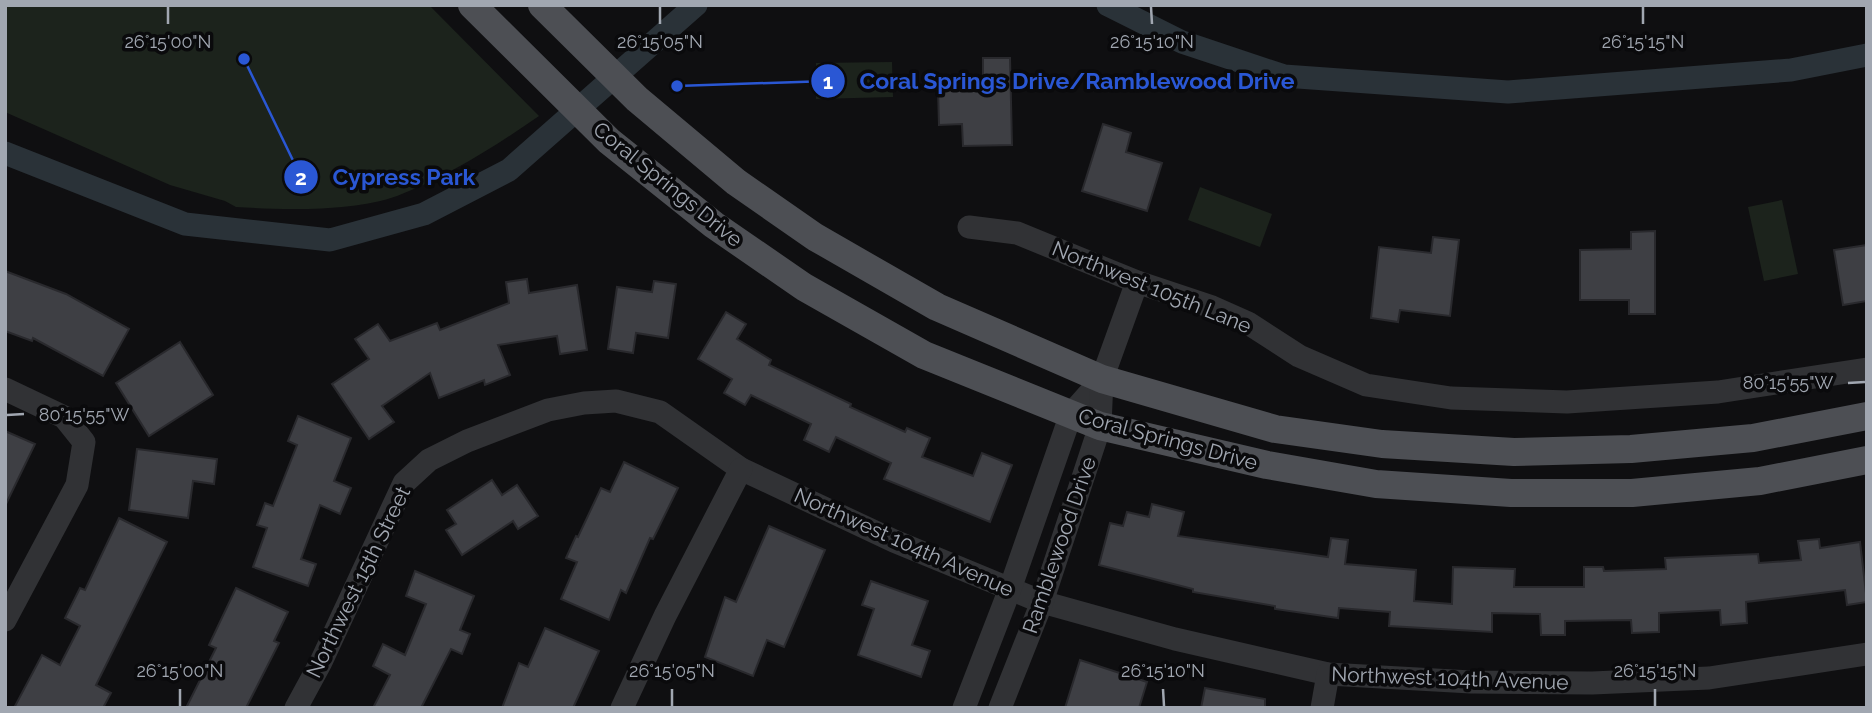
<svg xmlns="http://www.w3.org/2000/svg" width="1872" height="713" font-family="Raleway,sans-serif">
<rect width="100%" height="100%" fill="#0f0f11"/>
<g fill="#1c231c">
<path d="M 5,5 L 429,5 L 539,116 C 494,147 449,176 397,196 C 353,212 283,210 236,207 L 225,201 L 170,185 L 5,112 Z"/>
<polygon points="892,62 893,97 816,99 816,63"/>
<polygon points="1200,187 1272,214 1260,247 1188,220"/>
<polygon points="1782,200 1798,274 1764,281 1748,207"/>
</g>
<g fill="none" stroke-linecap="round" stroke-linejoin="round">
<g stroke="#2a3238" stroke-width="23">
<polyline points="1108,5 1182,42 1284,76 1508,92 1791,70 1867,55"/>
<polyline points="5,153 185,224 330,240 424,214 509,170 696,5"/>
</g>
</g>
<g fill="#3e3f44" stroke="#29292d" stroke-width="2">
<polygon points="983,58 1010,58 1012,145 963,146 962,124 939,125 938,89 983,88"/>
<polygon points="1103,124 1131,133 1126,152 1162,163 1147,211 1082,191"/>
<polygon points="1655,231 1655,314 1629,314 1629,300 1580,300 1580,250 1631,249 1631,232"/>
<polygon points="1433,237 1459,240 1450,316 1400,310 1398,322 1371,318 1379,247 1431,253"/>
<polygon points="1867,245 1867,301 1843,305 1834,250"/>
<polygon points="5,271 66,294 129,329 103,376 33,338 32,341 5,331"/>
<polygon points="527,279 529,293 577,285 587,350 560,354 557,336 498,345 510,375 485,385 484,380 439,398 430,373 382,406 394,422 369,439 332,384 369,359 355,339 378,324 390,341 437,323 440,330 509,303 506,282"/>
<polygon points="654,281 676,284 668,338 636,333 633,353 608,349 617,287 652,292"/>
<polygon points="726,312 746,324 737,339 771,360 769,365 851,404 850,407 905,432 907,428 930,438 922,457 973,476 982,453 1012,465 990,522 884,479 891,463 836,437 829,452 804,440 811,424 751,395 745,405 724,393 732,379 698,359"/>
<polygon points="180,342 213,395 149,436 116,383"/>
<polygon points="298,416 351,438 334,481 351,488 340,514 320,505 301,559 316,564 308,586 253,567 267,528 257,525 265,503 273,506 297,445 288,441"/>
<polygon points="5,431 35,444 5,506"/>
<polygon points="137,449 217,459 214,484 193,481 188,518 129,510"/>
<polygon points="624,462 678,488 653,539 650,538 626,593 621,590 609,620 561,599 577,562 566,558 576,536 578,537 601,488 610,492"/>
<polygon points="492,480 502,495 517,485 538,516 518,529 513,521 462,555 446,530 456,524 447,510"/>
<polygon points="1152,504 1184,512 1178,536 1328,557 1331,538 1348,540 1345,564 1416,570 1414,601 1452,604 1453,567 1515,569 1514,587 1584,587 1584,567 1603,567 1604,571 1666,569 1665,558 1758,554 1759,563 1801,560 1798,541 1819,539 1820,548 1860,542 1867,602 1847,605 1845,590 1746,602 1747,623 1721,625 1720,610 1659,613 1659,632 1632,633 1631,620 1565,621 1565,635 1541,635 1540,614 1492,613 1492,632 1389,626 1390,612 1339,608 1338,618 1275,609 1275,606 1193,592 1193,589 1099,565 1110,523 1123,526 1127,512 1149,517"/>
<polygon points="119,518 167,542 96,685 111,693 103,708 14,708 42,655 60,665 80,626 65,618 80,588 85,590"/>
<polygon points="769,526 825,550 784,647 767,640 753,676 705,657 725,597 736,602"/>
<polygon points="415,571 474,596 460,630 470,634 462,654 451,649 421,708 373,708 390,675 373,666 383,644 405,655 426,604 406,596"/>
<polygon points="871,581 928,601 912,645 930,651 921,677 858,655 874,609 862,605"/>
<polygon points="236,588 288,612 274,641 279,643 246,708 186,708 216,648 209,645"/>
<polygon points="545,628 599,651 573,708 502,708 519,663 528,667"/>
<polygon points="1080,660 1147,682 1139,708 1065,708"/>
<polygon points="1205,688 1265,699 1265,708 1201,708"/>
</g>
<g fill="none" stroke-linecap="round" stroke-linejoin="round">
<g stroke="#313235" stroke-width="23">
<polyline points="969,227 1017,233 1137,282 1212,307 1248,323 1299,356 1366,385 1451,398 1567,402 1718,392 1867,369"/>
<polyline points="5,389 64,417 84,442 77,485 5,620"/>
<polyline points="296,708 321,662 404,483 429,460 467,441 548,410 584,403 616,401 660,412 741,469 894,541 1042,602 1175,639 1328,674 1471,682 1592,683 1709,678 1867,654"/>
<polyline points="622,708 665,616 741,469"/>
<polyline points="964,708 1010,589 1071,414 1102,379"/>
<polyline points="1000,708 1042,602 1100,426 1102,379 1137,282"/>
<polyline points="1322,708 1328,674"/>
</g>
<g stroke="#4d4f54" stroke-width="28">
<polyline points="472,5 609,141 714,225 804,287 924,355 1100,426 1267,465 1376,484 1511,493 1632,493 1760,481 1867,460"/>
<polyline points="542,5 637,99 736,182 815,237 937,307 1102,379 1275,429 1382,444 1514,452 1631,449 1753,438 1867,416"/>
</g>
</g>
<path fill="none" stroke="#a1a7b1" stroke-width="2.5" d="M 168,7 L 168,24M 660,7 L 660,24M 1151,7 L 1152,24M 1643,7 L 1643,24M 1848,383 L 1865,382M 7,415 L 24,414M 180,689 L 180,706M 672,689 L 672,706M 1163,689 L 1164,706M 1655,689 L 1655,706"/>
<g text-anchor="middle" dominant-baseline="central" stroke-width="7" stroke-linejoin="round" paint-order="stroke">
<g font-size="21" fill="#a1a7b1" stroke="#0a0a0c">
<text transform="translate(668 184) rotate(39)">Coral Springs Drive</text>
<text transform="translate(1152 287) rotate(22)">Northwest 105th Lane</text>
<text transform="translate(1168 439) rotate(15)">Coral Springs Drive</text>
<text transform="translate(904 542) rotate(24)">Northwest 104th Avenue</text>
<text transform="translate(1059 545) rotate(-71)">Ramblewood Drive</text>
<text transform="translate(358 582) rotate(-64)">Northwest 15th Street</text>
<text transform="translate(1450 678) rotate(2)">Northwest 104th Avenue</text>
</g>
</g>
<g font-size="18" text-anchor="middle" fill="#a1a7b1" stroke="#0a0a0c" stroke-width="7" stroke-linejoin="round" paint-order="stroke">
<text x="168" y="48">26°15'00"N</text>
<text x="660" y="48">26°15'05"N</text>
<text x="1152" y="48">26°15'10"N</text>
<text x="1643" y="48">26°15'15"N</text>
<text x="1788" y="389">80°15'55"W</text>
<text x="84" y="421">80°15'55"W</text>
<text x="180" y="677">26°15'00"N</text>
<text x="672" y="677">26°15'05"N</text>
<text x="1163" y="677">26°15'10"N</text>
<text x="1655" y="677">26°15'15"N</text>
</g>
<path fill="none" stroke="#2a57d4" stroke-width="2.5" d="M677 86L828 81M244 59L301 177"/>
<g fill="#2a57d4" stroke="#0a0a0c" stroke-width="2.5">
<circle cx="677" cy="86" r="7"/>
<circle cx="244" cy="59" r="7"/>
<circle cx="828" cy="81" r="18"/>
<circle cx="301" cy="177" r="18"/>
</g>
<g font-size="21" text-anchor="middle" font-weight="bold" fill="#fff">
<text x="828" y="89">1</text>
<text x="301" y="185">2</text>
</g>
<g font-size="23" text-anchor="middle" font-weight="bold" fill="#2a57d4" stroke="#0a0a0c" stroke-width="7" stroke-linejoin="round" paint-order="stroke">
<text x="1077" y="89">Coral Springs Drive/Ramblewood Drive</text>
<text x="404" y="185">Cypress Park</text>
</g>
<rect width="1872" height="713" fill="none" stroke="#a1a7b1" stroke-width="14"/>
</svg>
